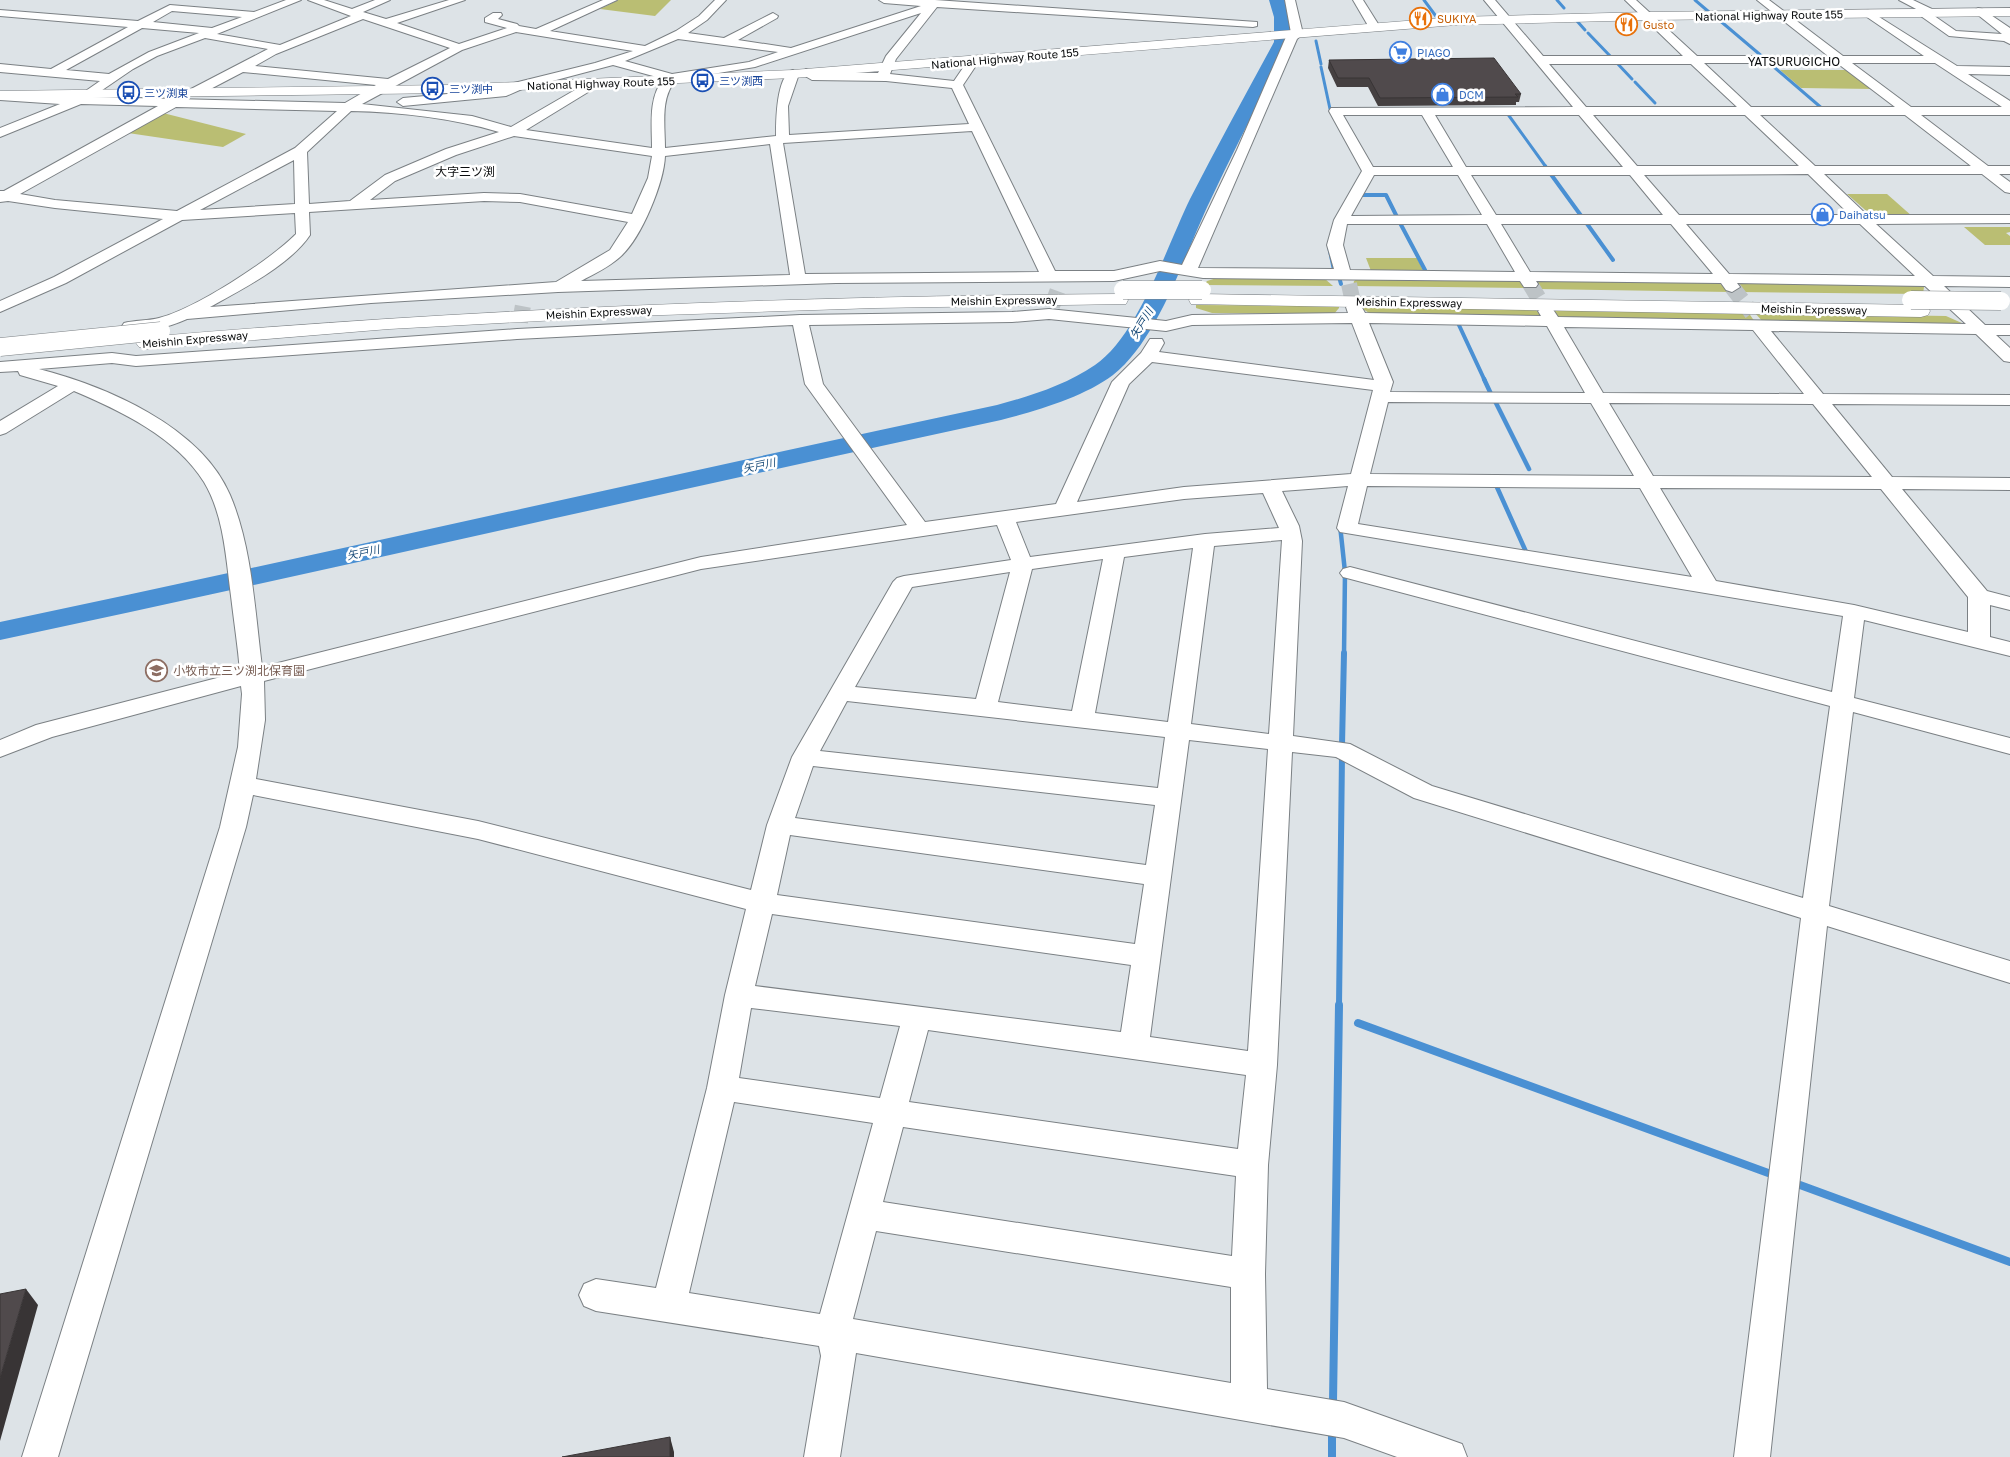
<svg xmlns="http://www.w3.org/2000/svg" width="2010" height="1457" font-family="'Golos Text','Noto Sans JP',sans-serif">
<rect width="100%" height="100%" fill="#dde3e7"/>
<g fill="#babe73">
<polygon points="618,0 671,0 655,16 600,9"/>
<polygon points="1780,70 1850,70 1873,89 1801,88"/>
<polygon points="163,113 246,134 223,147 128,133"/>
<polygon points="1847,194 1887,194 1913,217 1872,216"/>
<polygon points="1964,227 2010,227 2010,232 2006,233 2010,236 2010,245 1985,245"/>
<polygon points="1366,258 1417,258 1424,272 1371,271"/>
<polygon points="1220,277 1324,278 1333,286 1204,285 1207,281"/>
<polygon points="1357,279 1523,280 1528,288 1353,286 1354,281"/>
<polygon points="1533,281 1718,282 1730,292 1537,289"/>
<polygon points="1735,282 1922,285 1924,287 1923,294 1740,292 1734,284"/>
<polygon points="1196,305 1339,306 1339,308 1334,314 1212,313 1196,308"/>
<polygon points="1360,307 1540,309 1545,317 1369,313"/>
<polygon points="1550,309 1748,312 1755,322 1557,318"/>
<polygon points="1755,313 1946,316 1964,324 1763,322"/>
</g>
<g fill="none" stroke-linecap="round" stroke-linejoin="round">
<g stroke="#4a90d3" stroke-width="3">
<polyline points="1424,0 1438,19"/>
<polyline points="1557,0 1564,8"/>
<polyline points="1695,0 1709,12"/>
<polyline points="1718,19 1764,58"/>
<polyline points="1577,21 1585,30"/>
<polyline points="1588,33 1613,59"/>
<polyline points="1316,41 1321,64"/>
<polyline points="1767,61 1824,110"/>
<polyline points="1616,62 1632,79"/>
<polyline points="1321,67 1330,109"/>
<polyline points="1635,82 1655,103"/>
<polyline points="1507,113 1546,167"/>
</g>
<g stroke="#4a90d3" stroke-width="4">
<polyline points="1545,166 1547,169"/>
<polyline points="1550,173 1582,217"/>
<polyline points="1358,195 1386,195 1397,217"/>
<polyline points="1399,221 1425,270"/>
<polyline points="1585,221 1613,260"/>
<polyline points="1329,246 1334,270"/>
<polyline points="1339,277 1341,284"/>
<polyline points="1458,323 1485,381"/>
</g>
<g stroke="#4a90d3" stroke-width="4.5">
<polyline points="1484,379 1491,394"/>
<polyline points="1495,401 1529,469"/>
<polyline points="1499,485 1496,485 1527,554"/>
<polyline points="1340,525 1345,572 1344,655"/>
</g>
<g stroke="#4a90d3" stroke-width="6">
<polyline points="1342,745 1344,653"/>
<polyline points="1339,1006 1342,755"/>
</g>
<g stroke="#4a90d3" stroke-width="8">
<polyline points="1358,1023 1771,1174"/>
<polyline points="1800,1185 2010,1262"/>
<polyline points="1333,1402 1339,1005"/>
<polyline points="1332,1433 1332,1457"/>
</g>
<path fill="#4a90d3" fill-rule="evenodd" d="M 1269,0 L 1285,0 L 1290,17 L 1290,42 C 1263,95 1235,147 1210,201 C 1185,253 1159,339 1113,375 C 1084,397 1036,411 1001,420 C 667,492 334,569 0,640 L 0,622 C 333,552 664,476 997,405 C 1030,396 1066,385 1095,365 C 1138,336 1167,246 1190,199 C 1217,146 1246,94 1274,42 L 1274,17 Z"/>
<g stroke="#bdc3c6" stroke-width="16" stroke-dasharray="16 8" stroke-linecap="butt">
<polyline points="1349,284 1354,307"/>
<polyline points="1530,284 1545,309"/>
<polyline points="1732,287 1752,313"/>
<polyline points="1052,306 1060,284"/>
<polyline points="520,322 524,300"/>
</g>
<defs>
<g id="minor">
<path d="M 286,0 L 301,0 L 217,34 L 280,45 L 351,16 L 308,0 L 324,0 L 352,9 L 375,0 L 390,0 L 363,12 L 386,19 L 449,0 L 465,0 L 397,23 L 459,44 L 507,28 L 485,22 L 485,18 L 493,13 L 501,13 L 502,15 L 498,19 L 517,24 L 519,26 L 536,29 L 603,0 L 617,0 L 550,31 L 645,46 L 676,31 L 699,16 L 715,0 L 726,0 L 707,20 L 688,33 L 724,38 L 773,13 L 778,16 L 777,18 L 738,40 L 791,48 L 921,6 L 884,3 L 879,0 L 935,0 L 1257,22 L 1257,26 L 1253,27 L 937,7 L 896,59 L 890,74 L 954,81 L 969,59 L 977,59 L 979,61 L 963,85 L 1055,271 L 1114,271 L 1160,261 L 1182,265 L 1237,150 L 1286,37 L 1291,33 L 1285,0 L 1295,0 L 1303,34 L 1297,39 L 1198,268 L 1334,269 L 1327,245 L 1334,220 L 1362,171 L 1329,111 L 1331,108 L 1573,107 L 1484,0 L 1495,0 L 1543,56 L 1683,56 L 1625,0 L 1636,0 L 1697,56 L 1828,56 L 1757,0 L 1769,0 L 1843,56 L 1924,56 L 1864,15 L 1864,11 L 1868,10 L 1957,66 L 2010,67 L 2010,75 L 1968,74 L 2010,101 L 2010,115 L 1921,115 L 1988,166 L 2010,166 L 2010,174 L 1999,174 L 2010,182 L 2010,193 L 2005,192 L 1982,174 L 1824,174 L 1867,215 L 2010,215 L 2010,223 L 1876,224 L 1933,276 L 2010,277 L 2010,287 L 1944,286 L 1985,325 L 2010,325 L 2010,335 L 1996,335 L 2010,348 L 2010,362 L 2004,361 L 1976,334 L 1771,331 L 1823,394 L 2010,395 L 2010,405 L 1832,404 L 1892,477 L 2010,478 L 2010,490 L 1902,489 L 1987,591 L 2010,597 L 2010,610 L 1990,605 L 1990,637 L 2010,642 L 2010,656 L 1864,620 L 1854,698 L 2010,738 L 2010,754 L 1853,712 L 1829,906 L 2010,961 L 2010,983 L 1827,926 L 1770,1457 L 1734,1457 L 1801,918 L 1414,798 L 1336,757 L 1292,752 L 1277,1065 L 1268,1165 L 1265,1274 L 1267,1389 L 1344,1402 L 1462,1444 L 1467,1457 L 1397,1457 L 1344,1438 L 856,1353 L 840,1457 L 804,1457 L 821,1356 L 819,1346 L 596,1311 L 584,1306 L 579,1295 L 584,1284 L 596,1279 L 656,1288 L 707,1088 L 725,995 L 746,909 L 478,839 L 253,795 L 246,827 L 58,1457 L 22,1457 L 220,827 L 238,747 L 242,694 L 241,686 L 52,737 L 0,757 L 0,740 L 36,725 L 240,672 C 238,647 234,622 231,596 C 226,559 224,515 204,482 C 176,437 121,411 74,391 L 6,433 L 0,435 L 0,421 L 58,386 L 20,375 L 18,371 L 0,372 L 0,362 L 112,353 L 136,356 L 517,329 L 800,315 L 1012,312 L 1049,309 L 1166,321 L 1192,315 L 1348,313 L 1346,307 L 1354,302 L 1360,304 L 1365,313 L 1541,316 L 1538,311 L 1546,306 L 1552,308 L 1558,317 L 1966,324 L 1925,286 L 1737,283 L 1740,287 L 1732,292 L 1726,290 L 1721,283 L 1536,281 L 1538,284 L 1536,287 L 1524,287 L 1520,281 L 1203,278 L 1160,271 L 1114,281 L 836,283 L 558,292 L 371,303 L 187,319 C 169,327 144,334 124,329 L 122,326 L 124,323 C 135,320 147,321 159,318 C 195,309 269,261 296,234 L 295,213 L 182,220 L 66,283 L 0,312 L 0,301 L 54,277 L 163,219 L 55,208 L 8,201 L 0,202 L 0,191 L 4,191 L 158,106 L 81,104 L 0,137 L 0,128 L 60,104 L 0,100 L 0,92 L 77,97 L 100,81 L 0,72 L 0,64 L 51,69 L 128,27 L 0,16 L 0,10 L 138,21 L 170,5 L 254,12 ZM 172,11 L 242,17 L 212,28 L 153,22 ZM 921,13 L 886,56 L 878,73 L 814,72 L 806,69 L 800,73 L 812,80 L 886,81 L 952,88 L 969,124 L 789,135 L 788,106 L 799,74 L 793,70 C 776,75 776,122 776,136 L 665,148 C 665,126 660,97 676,80 L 755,67 ZM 363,19 L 450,48 L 388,79 L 255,66 L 276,54 ZM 142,28 L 199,33 L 149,52 L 109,74 L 66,70 ZM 516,32 L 633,51 L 595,63 L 514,83 L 503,89 L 403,98 L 397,102 L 403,106 L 506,96 L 522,89 L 613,65 L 664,79 C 648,96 652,126 652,148 L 526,130 L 598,86 L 600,83 L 598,80 L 594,79 L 511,127 L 472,116 L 362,104 L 462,50 ZM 205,38 L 268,49 L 191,89 L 189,92 L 191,95 L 199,95 L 243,72 L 376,85 L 345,103 L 92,97 L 133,69 L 157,56 ZM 678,39 L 778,52 L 749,62 L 672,74 L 625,61 ZM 1704,63 L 1837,63 L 1895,107 L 1751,107 ZM 1852,63 L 1935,63 L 2002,107 L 1911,107 ZM 1549,64 L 1691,64 L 1737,107 L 1586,107 ZM 176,107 L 337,111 L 295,148 L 177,211 L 55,200 L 20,194 ZM 351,111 C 400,112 452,118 499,132 L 446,149 L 385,175 L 350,201 L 309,204 L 307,152 ZM 1343,115 L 1422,115 L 1453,167 L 1373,167 ZM 1435,115 L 1579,115 L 1623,167 L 1466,167 ZM 1593,115 L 1745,115 L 1799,166 L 1637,166 ZM 1760,115 L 1905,115 L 1971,166 L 1815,166 ZM 972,131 L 1039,272 L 805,274 L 783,143 ZM 514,136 L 652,156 L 648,178 L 632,214 L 520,194 L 484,193 L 370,200 L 395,181 L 456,155 ZM 770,144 L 790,275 L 581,281 C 594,274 609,267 620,257 C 641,239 664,183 665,156 ZM 294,160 L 295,204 L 200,210 ZM 1808,174 L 1850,215 L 1679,215 L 1644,175 ZM 1374,175 L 1458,175 L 1482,215 L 1351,216 ZM 1471,175 L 1630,175 L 1663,215 L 1496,215 ZM 484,201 L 520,202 L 628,222 L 610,250 L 556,282 L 210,307 C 241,290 290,265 310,235 L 309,212 ZM 1347,224 L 1487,224 L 1515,272 L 1350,270 L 1343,245 ZM 1501,224 L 1671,224 L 1713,274 L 1530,272 ZM 1686,224 L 1860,224 L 1915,276 L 1729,274 ZM 1049,319 L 1166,331 L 1192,325 L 1352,323 L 1374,380 L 1159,352 L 1164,343 L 1162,339 L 1150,339 L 1141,353 L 1112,382 L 1056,504 L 925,522 L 823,384 L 809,325 L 1012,322 ZM 1369,323 L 1547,326 L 1585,393 L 1390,392 L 1393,382 ZM 793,325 L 805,384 L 907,525 L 701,557 L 262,667 C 255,612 252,546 230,495 C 201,426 105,386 39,369 L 112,363 L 136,366 L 517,339 ZM 1564,327 L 1753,330 L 1804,394 L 1603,393 ZM 1152,362 L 1373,390 L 1351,474 L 1184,487 L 1077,502 L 1129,384 ZM 1388,402 L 1591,403 L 1634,476 L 1370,474 ZM 1609,403 L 1813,404 L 1872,477 L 1653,476 ZM 1348,486 L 1337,528 L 1340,532 L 1843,616 L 1832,692 L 1350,567 L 1343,569 L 1340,573 L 1343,577 L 1830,706 L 1803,898 L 1432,786 L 1350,744 L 1293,736 L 1302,541 L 1299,526 L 1282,491 ZM 1367,486 L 1640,488 L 1692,577 L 1358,524 ZM 1660,488 L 1881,489 L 1968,597 L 1968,632 L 1854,605 L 1716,581 ZM 1263,493 L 1279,528 L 1205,534 L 1030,557 L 1016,522 L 1184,499 ZM 997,525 L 1011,560 L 904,576 L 897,578 L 893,582 L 792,757 L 767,825 L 751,890 L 478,821 L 256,779 L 265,720 L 264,681 L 701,569 ZM 1282,540 L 1269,734 L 1191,724 L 1214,546 ZM 1193,548 L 1168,722 L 1095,713 L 1124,557 ZM 1103,559 L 1072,711 L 998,702 L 1032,569 ZM 1010,572 L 976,699 L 855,687 L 912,587 ZM 847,701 L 1165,737 L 1158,788 L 820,751 ZM 1189,740 L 1268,749 L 1248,1051 L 1150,1037 ZM 813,766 L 1155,805 L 1146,865 L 795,818 ZM 790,835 L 1144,884 L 1135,944 L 777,895 ZM 772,914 L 1131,965 L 1121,1032 L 755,986 ZM 751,1008 L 900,1026 L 880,1098 L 739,1078 ZM 928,1030 L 1246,1075 L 1238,1149 L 909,1102 ZM 734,1102 L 873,1123 L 820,1314 L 689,1293 ZM 903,1127 L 1236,1176 L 1232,1256 L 883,1202 ZM 876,1231 L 1231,1287 L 1231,1383 L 853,1319 Z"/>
<polygon points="1353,0 1363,0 1380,27 1378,29 1370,29"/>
<polygon points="1899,0 1913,0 1934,10 1935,12 1933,15 1956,31 2002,34 1973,11 1978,8 1982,9 2010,28 2010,44 2004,41 1949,36 1918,14 1918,10"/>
</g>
<g id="highway">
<polygon points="2010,8 2010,16 1648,20 1456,25 793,78 449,93 0,99 0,91 449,85 793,70 1456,17 1648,12"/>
<path d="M 1119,294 L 1126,296 L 1128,300 L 1126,304 L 875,308 L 632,316 L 389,329 L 146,349 L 139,347 L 136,343 L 139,339 L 146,337 C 470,309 794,296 1119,294 Z"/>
<polygon points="1198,294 1921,305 1928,307 1930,311 1928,315 1921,317 1191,304 1189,300 1191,296"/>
</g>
</defs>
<use href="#minor" stroke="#7b8084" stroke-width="2"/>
<use href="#highway" stroke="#7b8084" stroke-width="1"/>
<use href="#minor" fill="#fff" fill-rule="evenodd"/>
<use href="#highway" fill="#fff" fill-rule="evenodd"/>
<defs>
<g id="highway-bridge">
<polyline points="1123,290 1202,290"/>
<polyline points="1911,300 2001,301"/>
<polyline points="0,347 161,331"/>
</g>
</defs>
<use href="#highway-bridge" stroke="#7b8084" stroke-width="19" stroke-linecap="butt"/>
<use href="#highway-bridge" stroke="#fff" stroke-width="18"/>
</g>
<polygon fill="#454041" points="1329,60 1521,94 1519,102 1516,102 1516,105 1378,106 1368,87 1337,87 1328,68"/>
<g fill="#383435">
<polygon points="26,1289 38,1305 0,1441 0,1378"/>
<polygon points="670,1437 674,1452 674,1457 670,1457"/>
</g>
<g fill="#504a4c" stroke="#383435">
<polygon points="1494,58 1521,94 1515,94 1518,97 1380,98 1369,78 1338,78 1329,60"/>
<polygon points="26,1289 0,1378 0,1294"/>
<polygon points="670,1437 670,1457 562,1457"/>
</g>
<defs>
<symbol id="restaurant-ring" viewBox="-11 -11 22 22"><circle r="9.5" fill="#fff" stroke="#e8710a" stroke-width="1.5"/><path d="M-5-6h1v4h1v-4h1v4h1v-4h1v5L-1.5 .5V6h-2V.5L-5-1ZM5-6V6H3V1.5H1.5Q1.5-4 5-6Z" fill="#e8710a"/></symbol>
<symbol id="supermarket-ring" viewBox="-11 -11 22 22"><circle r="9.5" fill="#fff" stroke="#3f7fe0" stroke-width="1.5"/><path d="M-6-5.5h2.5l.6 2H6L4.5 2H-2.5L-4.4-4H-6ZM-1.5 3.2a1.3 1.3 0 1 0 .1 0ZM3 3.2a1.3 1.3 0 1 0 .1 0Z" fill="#3f7fe0"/></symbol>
<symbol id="bus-ring" viewBox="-11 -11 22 22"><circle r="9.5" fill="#fff" stroke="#1a4fb4" stroke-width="1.5"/><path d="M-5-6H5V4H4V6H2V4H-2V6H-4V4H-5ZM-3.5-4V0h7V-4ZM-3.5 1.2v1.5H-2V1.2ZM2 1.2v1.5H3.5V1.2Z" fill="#1a4fb4"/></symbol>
<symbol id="shop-ring" viewBox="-11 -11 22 22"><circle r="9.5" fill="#fff" stroke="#3f7fe0" stroke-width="1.5"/><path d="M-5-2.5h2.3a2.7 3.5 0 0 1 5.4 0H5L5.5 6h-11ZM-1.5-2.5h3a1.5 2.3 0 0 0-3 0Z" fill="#3f7fe0"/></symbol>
<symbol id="school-ring" viewBox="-11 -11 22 22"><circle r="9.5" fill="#fff" stroke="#8d6e63" stroke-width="1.5"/><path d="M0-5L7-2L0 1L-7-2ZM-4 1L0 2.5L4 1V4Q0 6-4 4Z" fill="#8d6e63"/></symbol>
</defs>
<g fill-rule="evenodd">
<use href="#restaurant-ring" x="1408" y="6" width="25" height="25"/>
<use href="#restaurant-ring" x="1614" y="12" width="25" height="25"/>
<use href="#supermarket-ring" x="1388" y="40" width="25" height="25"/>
<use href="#bus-ring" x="690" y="68" width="25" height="25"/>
<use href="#bus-ring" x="420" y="76" width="25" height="25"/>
<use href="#bus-ring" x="116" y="80" width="25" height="25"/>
<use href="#shop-ring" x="1430" y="82" width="25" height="25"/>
<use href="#shop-ring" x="1810" y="202" width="25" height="25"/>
<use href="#school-ring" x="144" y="658" width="25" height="25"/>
</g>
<g text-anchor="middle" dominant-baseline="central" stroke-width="5" stroke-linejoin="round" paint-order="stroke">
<g font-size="11" fill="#0a0c0d" stroke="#fff">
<text transform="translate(1769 15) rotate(-1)">National Highway Route 155</text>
<text transform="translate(1005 58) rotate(-5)">National Highway Route 155</text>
<text transform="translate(601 83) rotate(-2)">National Highway Route 155</text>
<text transform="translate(1004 300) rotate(-1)">Meishin Expressway</text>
<text transform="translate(1409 302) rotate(1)">Meishin Expressway</text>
<text transform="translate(1814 309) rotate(1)">Meishin Expressway</text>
<text transform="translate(599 312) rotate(-3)">Meishin Expressway</text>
<text transform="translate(195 339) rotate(-5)">Meishin Expressway</text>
</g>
<g font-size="11" fill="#c56008" stroke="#fff" text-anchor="start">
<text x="1437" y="18">SUKIYA</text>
<text x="1643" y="24">Gusto</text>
</g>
<g font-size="11" fill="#366cbe" stroke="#fff" text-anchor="start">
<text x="1417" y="52">PIAGO</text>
<text x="1459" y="94">DCM</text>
<text x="1839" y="214">Daihatsu</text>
</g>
<g font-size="11" fill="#164399" stroke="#fff" text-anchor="start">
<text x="719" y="80">三ツ渕西</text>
<text x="449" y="88">三ツ渕中</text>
<text x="144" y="92">三ツ渕東</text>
</g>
<g font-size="11" font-style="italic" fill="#194b78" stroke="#fff">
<text transform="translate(1141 323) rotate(-59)">矢戸川</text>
<text transform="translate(759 465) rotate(-12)">矢戸川</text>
<text transform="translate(363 552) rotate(-12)">矢戸川</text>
</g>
<g font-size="12" fill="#0a0c0d" stroke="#fff">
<text x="1794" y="61">YATSURUGICHO</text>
<text x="465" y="171">大字三ツ渕</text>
</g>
<g font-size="12" fill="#785e54" stroke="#fff" text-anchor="start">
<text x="173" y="670">小牧市立三ツ渕北保育園</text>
</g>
</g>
</svg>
